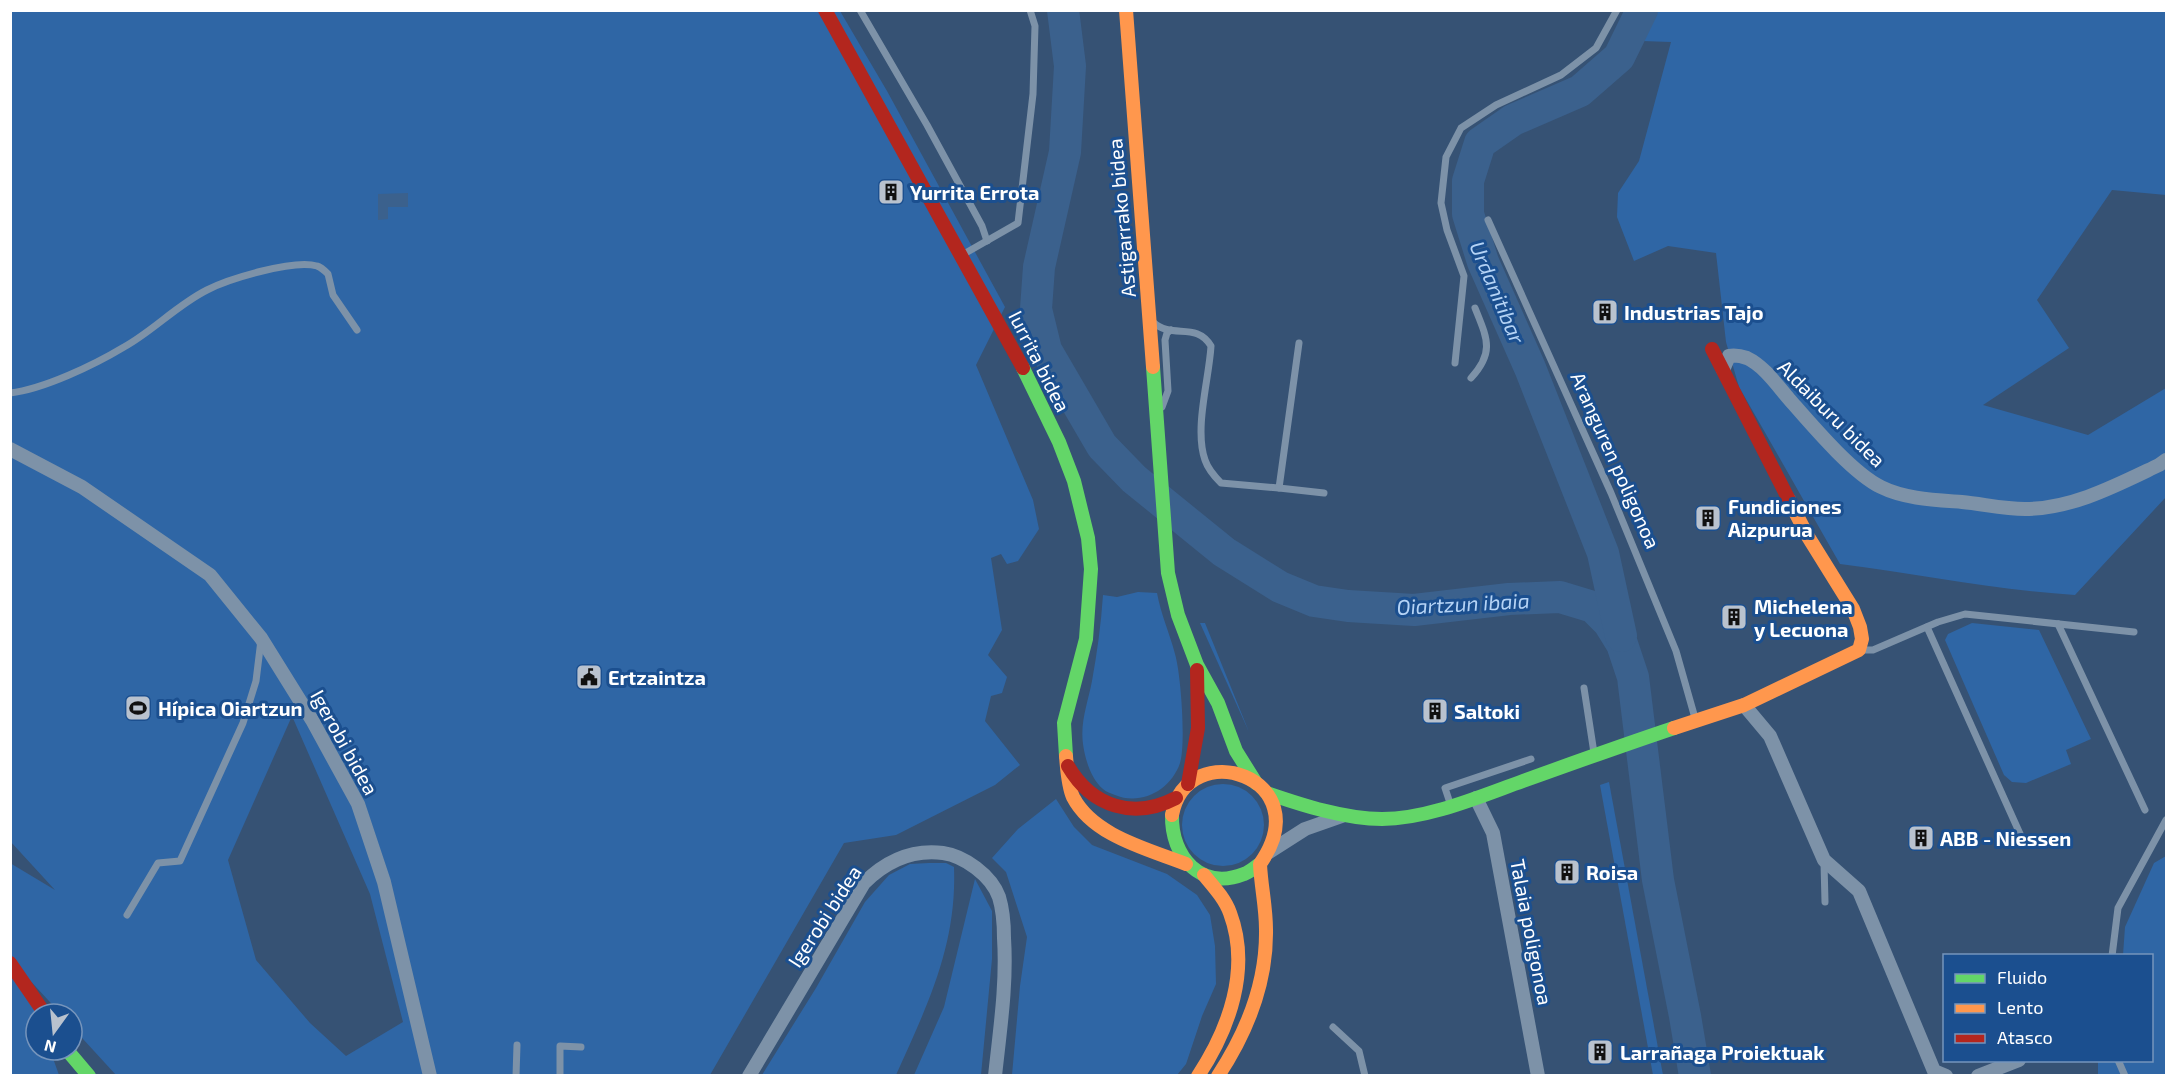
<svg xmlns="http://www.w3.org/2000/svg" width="2177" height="1086" font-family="'Exo 2',sans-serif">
<rect width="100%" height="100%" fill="#365274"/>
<g fill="#2f66a5" fill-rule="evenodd">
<path d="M 11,11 L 840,11 L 887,91 L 1005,307 L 976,365 L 1033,500 L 1039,529 L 1018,561 L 1007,564 L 1001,554 L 991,558 L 1002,630 L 988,655 L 1007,677 L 1002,693 L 991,696 L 985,721 L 1020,765 L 995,785 L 896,835 L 844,843 L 710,1075 L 116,1075 L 72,1027 L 72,1014 L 61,1014 L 24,974 L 36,1014 L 36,1050 L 50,1050 L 59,1075 L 11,1075 L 10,863 L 55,890 L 10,841 ZM 292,716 L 370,894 L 403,1022 L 346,1056 L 310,1023 L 256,960 L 228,860 Z"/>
<path d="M 1655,11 L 2166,11 L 2166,195 L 2112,190 L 2037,300 L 2069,348 L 1983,405 L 2088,435 L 2166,388 L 2166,497 L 2075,595 C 1996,590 1918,574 1840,564 L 1739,387 L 1726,342 L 1716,253 L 1668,246 L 1634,261 L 1617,217 L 1618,193 L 1639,161 L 1671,42 L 1642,41 Z"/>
<path d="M 1138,592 L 1157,593 C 1161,615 1170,634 1175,654 C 1181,674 1186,744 1180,763 C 1171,790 1141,806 1115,795 C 1111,793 1106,792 1103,789 C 1091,779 1085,759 1083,744 C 1080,722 1088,702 1092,681 C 1097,653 1101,625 1103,595 L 1117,597 Z"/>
<polygon points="1200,623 1205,623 1249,732"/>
<polygon points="1972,623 2039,630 2091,739 2066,750 2071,764 2026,783 2012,782 2004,775 1945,640 1948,634"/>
<polygon points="1609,782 1663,1075 1653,1075 1600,785"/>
<circle cx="1223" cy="825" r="41"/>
<polygon points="1056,799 1074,827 1092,845 1167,874 1197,895 1210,915 1215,946 1216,984 1202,1016 1186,1064 1177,1075 1012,1075 1020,986 1027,937 1006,872 992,858 1018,829"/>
<polygon points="2166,856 2166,1075 2098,1076 2098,1061 2152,1060 2152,956 2123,955 2125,927 2154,863"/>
<path d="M 929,863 L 946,863 L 954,867 C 957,946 927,1006 896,1075 L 762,1075 L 816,988 L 865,902 L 889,875 L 910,864 Z"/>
<polygon points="975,879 992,911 992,959 981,1075 914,1075 944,1007"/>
</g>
<polygon fill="#3b618d" points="408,193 408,207 388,207 388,219 378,220 378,194"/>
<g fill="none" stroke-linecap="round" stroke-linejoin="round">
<g stroke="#3b618d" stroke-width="32">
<polyline points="1063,10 1070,66 1065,152 1039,267 1036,309 1046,350 1102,446 1134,479 1224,552 1280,587 1314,601 1348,606 1414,610 1509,599 1560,597 1593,607 1609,623 1622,644 1633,677 1658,880 1685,1016 1695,1076"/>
<polyline points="1621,636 1603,553 1530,368 1483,262 1468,214 1468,181 1480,143 1513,120 1580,91 1619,57 1642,10"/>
</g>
<g stroke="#7d92a8" stroke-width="7">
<polyline points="860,10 927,125 982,226 987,241"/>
<polyline points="1488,220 1611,493 1676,651 1695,718"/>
<polyline points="962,255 1018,223 1033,94 1035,26 1030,10"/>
<path d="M 1153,322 C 1172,340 1196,321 1211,346 C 1209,380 1194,428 1205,460 C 1208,469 1214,476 1221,483 L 1279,488 L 1299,343"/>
<polyline points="1455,363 1464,276 1447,230 1441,203 1446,157 1461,128 1496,105 1561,75 1596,48 1617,10"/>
<path d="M 1471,378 C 1495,352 1487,338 1475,308"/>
<path d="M 10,393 C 44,389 94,365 124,347 C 153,331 177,305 207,290 C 228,279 294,259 317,266 C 321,267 325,271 328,274 L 333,295 L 357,330"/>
<polyline points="1162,407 1168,391 1165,340 1167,333 1171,330"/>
<polyline points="1279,488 1324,493"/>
<polyline points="2058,624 2145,810"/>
<polyline points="1927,627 2021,836"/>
<polyline points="1862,650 1873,650 1938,622 1965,614 2134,632"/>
<polyline points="1584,688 1594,753"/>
<polyline points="1450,803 1445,788 1531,759"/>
<polyline points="1824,863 1825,902"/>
<polyline points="127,915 158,863 180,861 243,723 256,681 261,640"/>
<polyline points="2112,956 2118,908 2166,820"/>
<polyline points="1333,1027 1359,1051 1365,1076"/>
<polyline points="2118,1060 2125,1076"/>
<polyline points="516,1076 517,1045"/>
<polyline points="560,1076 560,1046 581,1047"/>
</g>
<g stroke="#7d92a8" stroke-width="14">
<path d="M 1723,370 L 1729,356 C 1735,355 1741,356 1747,358 C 1764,366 1777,385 1789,399 C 1811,424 1852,473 1881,487 C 1905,499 1936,500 1962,502 C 1983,504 2004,509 2025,509 C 2072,509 2117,485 2159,465 L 2166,460"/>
<polyline points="10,449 82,487 210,575 261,638 312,720 358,804 384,882 430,1076"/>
<polyline points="1744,705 1770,736 1824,860 1859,891 1934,1071 1946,1076"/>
<polyline points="1476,798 1493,833 1538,1076"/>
<polyline points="1269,852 1305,829 1342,816"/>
<path d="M 749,1076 L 864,883 C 886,861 911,849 943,853 C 964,856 991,875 999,897 C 1003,910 1004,924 1004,938 C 1007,984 1000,1029 995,1076"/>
<polyline points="1978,1076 2019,1060"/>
</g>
<g stroke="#63d668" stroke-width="14">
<polyline points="1153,367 1168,573 1178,615 1197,665 1218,703 1236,751 1256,783"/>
<polyline points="1023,368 1059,442 1074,481 1088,538 1091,569 1086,639 1064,723 1066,756"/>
<path d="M 1267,793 C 1302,805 1345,819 1382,819 C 1428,819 1481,796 1523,781 C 1573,763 1623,745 1674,728"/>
<path d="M 1172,815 C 1171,857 1201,891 1244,874 C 1250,872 1255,867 1260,864"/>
<polyline points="67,1050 89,1076"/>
</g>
<g stroke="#ff974d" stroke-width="14">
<polyline points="1126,10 1153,367"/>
<polyline points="1674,728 1744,705 1859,650 1862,639 1860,627 1853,609 1807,535 1789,500"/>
<path d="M 1066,756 C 1067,768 1068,786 1073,797 C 1093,836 1148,849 1186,864"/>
<path d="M 1172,815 C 1187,734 1321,777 1260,864 C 1261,886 1266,907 1266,929 C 1267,983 1247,1032 1218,1076"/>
<path d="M 1198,1076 C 1229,1029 1251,969 1230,913 C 1225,899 1214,887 1204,875"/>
</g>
<g stroke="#b3261e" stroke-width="14">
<polyline points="825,10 1023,368"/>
<polyline points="1712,349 1789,500"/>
<path d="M 1068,766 C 1092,807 1134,820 1176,798"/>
<polyline points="1188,784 1198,728 1197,670"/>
<polyline points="10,963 45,1014"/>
</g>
</g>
<defs>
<symbol id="building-square" viewBox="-11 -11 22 22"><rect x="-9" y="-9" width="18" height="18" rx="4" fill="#b9c2ce" stroke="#1b4f8f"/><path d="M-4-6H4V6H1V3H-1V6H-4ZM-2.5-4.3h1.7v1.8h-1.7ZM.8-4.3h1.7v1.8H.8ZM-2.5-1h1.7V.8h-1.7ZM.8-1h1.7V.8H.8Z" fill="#111"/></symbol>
<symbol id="civic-square" viewBox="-11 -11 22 22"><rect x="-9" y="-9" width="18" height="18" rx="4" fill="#b9c2ce" stroke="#1b4f8f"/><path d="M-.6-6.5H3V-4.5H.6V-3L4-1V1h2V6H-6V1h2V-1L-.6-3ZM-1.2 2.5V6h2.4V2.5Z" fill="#111"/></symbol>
<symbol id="stadium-square" viewBox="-11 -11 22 22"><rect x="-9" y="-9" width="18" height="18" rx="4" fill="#b9c2ce" stroke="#1b4f8f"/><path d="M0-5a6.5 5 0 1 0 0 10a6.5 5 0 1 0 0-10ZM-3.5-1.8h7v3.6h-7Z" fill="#111"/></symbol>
</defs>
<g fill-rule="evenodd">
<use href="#building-square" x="876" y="177" width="30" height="30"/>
<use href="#building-square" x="1590" y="297" width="30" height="30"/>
<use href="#building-square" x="1693" y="503" width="30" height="30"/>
<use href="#building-square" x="1719" y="602" width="30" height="30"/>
<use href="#civic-square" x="574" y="662" width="30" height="30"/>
<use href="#stadium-square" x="123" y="693" width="30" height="30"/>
<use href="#building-square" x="1420" y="696" width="30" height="30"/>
<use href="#building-square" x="1906" y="823" width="30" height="30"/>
<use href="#building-square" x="1552" y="857" width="30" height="30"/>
<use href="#building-square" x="1585" y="1037" width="30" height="30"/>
</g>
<g text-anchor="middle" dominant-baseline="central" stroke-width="6" stroke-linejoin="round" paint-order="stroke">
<g font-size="20" font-weight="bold" fill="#fff" stroke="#1b4f8f" text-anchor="start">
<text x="910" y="192">Yurrita Errota</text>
<text x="1624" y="312">Industrias Tajo</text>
<text x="1728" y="506">Fundiciones<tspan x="1728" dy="23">Aizpurua</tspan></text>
<text x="1754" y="606">Michelena<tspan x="1754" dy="23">y Lecuona</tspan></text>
<text x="608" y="677">Ertzaintza</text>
<text x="158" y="708">Hípica Oiartzun</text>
<text x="1454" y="711">Saltoki</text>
<text x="1940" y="838">ABB - Niessen</text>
<text x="1586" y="872">Roisa</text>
<text x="1620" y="1052">Larrañaga Proiektuak</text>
</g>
<g font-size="20" fill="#fff" stroke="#1b4f8f">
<text transform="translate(1121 218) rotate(-95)">Astigarrako bidea</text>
<text transform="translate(1040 361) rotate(63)">Iurrita bidea</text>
<text transform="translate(1832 413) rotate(45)">Aldaiburu bidea</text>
<text transform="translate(1616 460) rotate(66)">Aranguren poligonoa</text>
<text transform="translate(345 742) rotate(61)">Igerobi bidea</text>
<text transform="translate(824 916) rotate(-57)">Igerobi bidea</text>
<text transform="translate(1532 932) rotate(79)">Talaia poligonoa</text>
</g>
<g font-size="21" font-style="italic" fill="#b5d3f5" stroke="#1b4f8f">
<text transform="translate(1498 292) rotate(67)">Urdanitibar</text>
<text transform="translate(1463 603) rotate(-3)">Oiartzun ibaia</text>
</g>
</g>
<rect width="2177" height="1086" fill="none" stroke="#ffffff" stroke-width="24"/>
<rect x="1943" y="954" width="210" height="108" fill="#1b4f8f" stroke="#7695bc" stroke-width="1.5"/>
<rect x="1955" y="974" width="30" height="9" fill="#63d668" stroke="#7695bc" stroke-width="1.5"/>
<text x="1997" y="984" font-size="18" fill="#ffffff">Fluido</text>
<rect x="1955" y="1004" width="30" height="9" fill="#ff974d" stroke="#7695bc" stroke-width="1.5"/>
<text x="1997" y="1014" font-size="18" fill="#ffffff">Lento</text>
<rect x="1955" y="1034" width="30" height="9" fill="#b3261e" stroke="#7695bc" stroke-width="1.5"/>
<text x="1997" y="1044" font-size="18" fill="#ffffff">Atasco</text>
<g transform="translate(54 1032) rotate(195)"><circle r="28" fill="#1b4f8f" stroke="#7695bc" stroke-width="1.5"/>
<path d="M0-4.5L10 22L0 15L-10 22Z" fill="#b9c2ce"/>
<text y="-9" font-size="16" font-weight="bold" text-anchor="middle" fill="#ffffff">N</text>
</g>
</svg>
